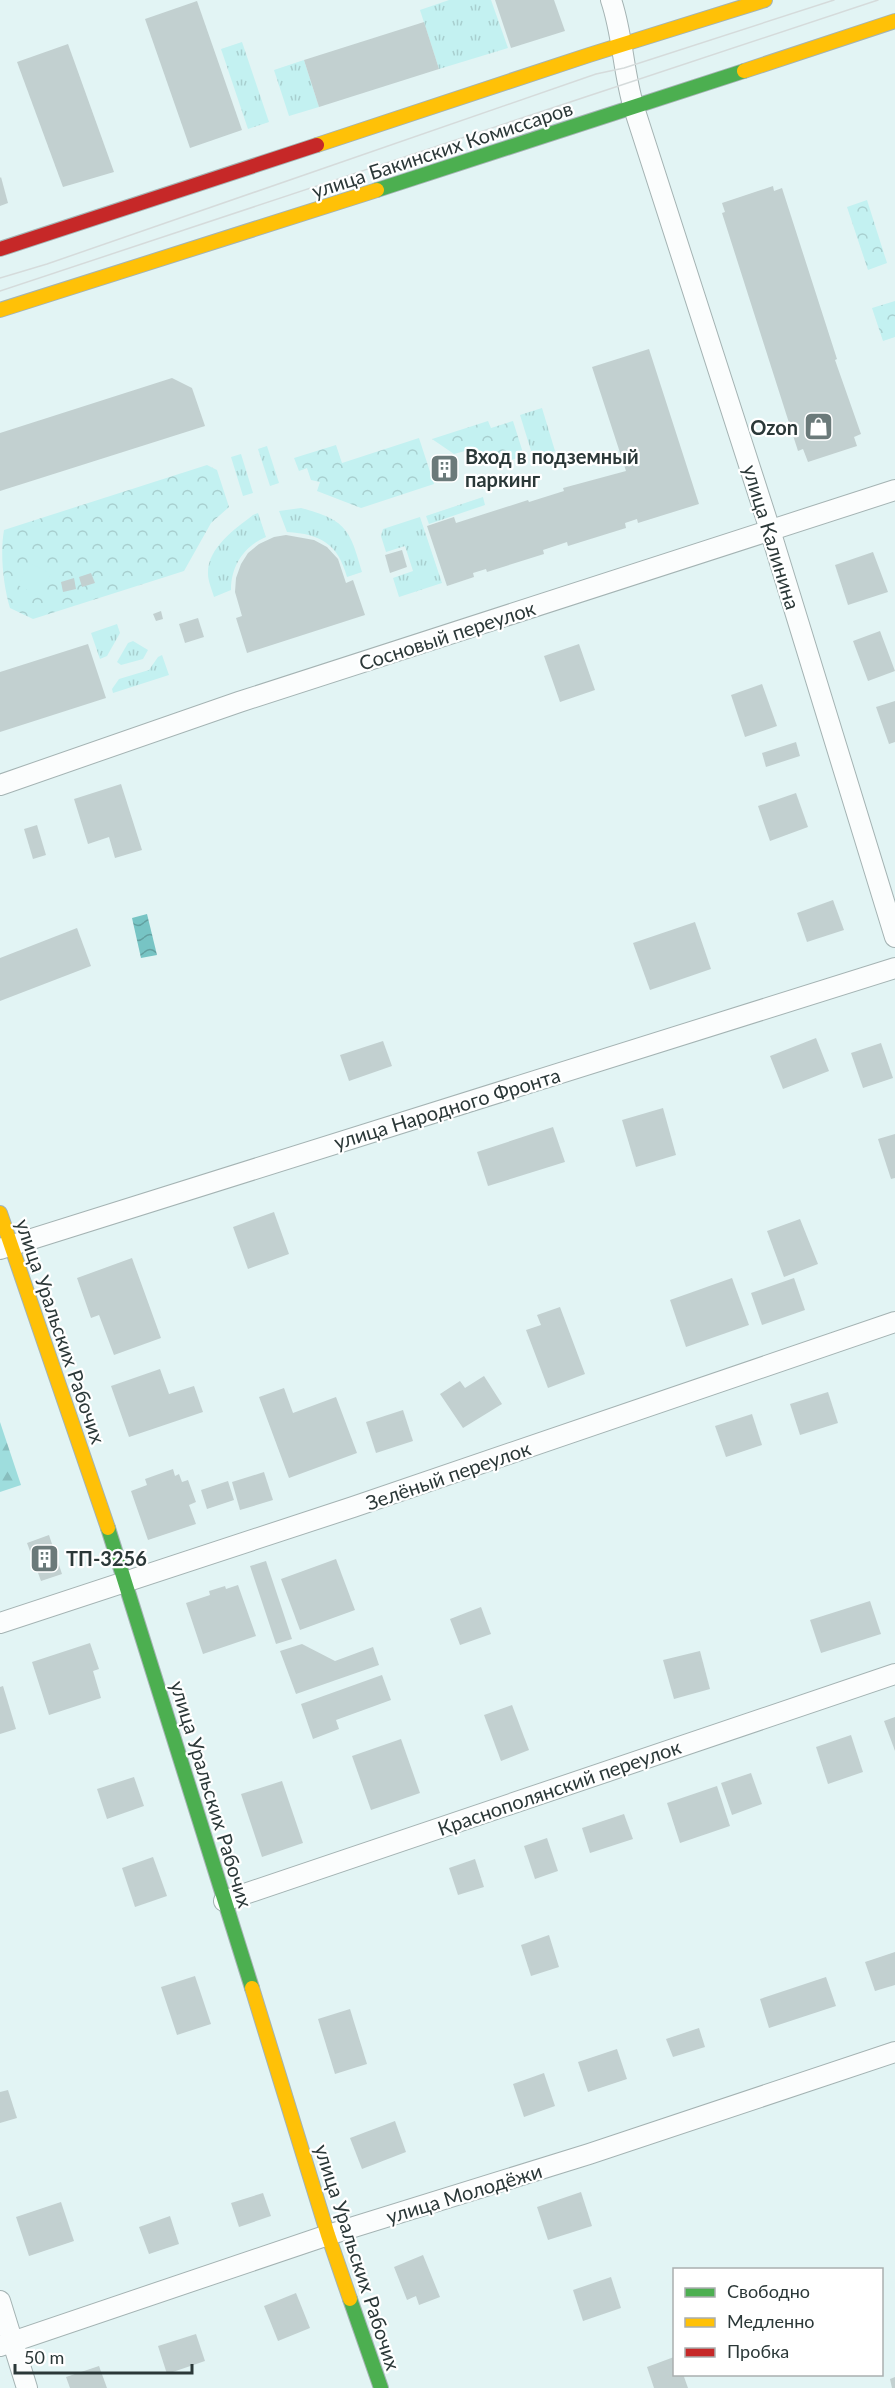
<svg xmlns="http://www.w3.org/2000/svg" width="895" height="2388" font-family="Lato,sans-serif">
<defs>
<pattern id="grass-tufts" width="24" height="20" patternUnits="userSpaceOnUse" patternTransform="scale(1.5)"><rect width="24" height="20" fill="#c3f1f1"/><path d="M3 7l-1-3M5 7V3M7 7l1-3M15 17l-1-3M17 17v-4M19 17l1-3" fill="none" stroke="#a8cfcf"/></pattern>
<pattern id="forest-firs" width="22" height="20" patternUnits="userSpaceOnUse" patternTransform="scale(1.5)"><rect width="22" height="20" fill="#9edddd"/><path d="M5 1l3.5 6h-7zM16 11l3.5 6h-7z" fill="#88bebe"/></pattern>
<pattern id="park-crowns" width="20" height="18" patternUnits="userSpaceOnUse" patternTransform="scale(1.5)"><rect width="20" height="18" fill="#c3f1f1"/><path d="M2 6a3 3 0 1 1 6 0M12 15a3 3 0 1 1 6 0" fill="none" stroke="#a8cfcf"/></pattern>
<pattern id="water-waves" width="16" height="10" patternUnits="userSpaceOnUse" patternTransform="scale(1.5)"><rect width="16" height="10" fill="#77c4c4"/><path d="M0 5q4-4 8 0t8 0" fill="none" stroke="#62a0a0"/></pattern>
</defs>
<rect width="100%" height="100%" fill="#e2f4f4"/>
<g fill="url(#grass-tufts)">
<polygon points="449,0 491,0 508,48 439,69 420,10"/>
<polygon points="242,42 269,122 248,129 221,49"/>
<polygon points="304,60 319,107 289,116 274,70"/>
<polygon points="542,408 555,451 533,457 520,415"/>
<polygon points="267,446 279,483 270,486 258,449"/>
<polygon points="241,454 253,493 243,496 231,457"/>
<polygon points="483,497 485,505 429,524 426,516"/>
<path d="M 301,508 C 346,520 350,529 362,572 L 347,577 C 338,544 321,534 287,532 L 279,511 Z"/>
<path d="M 258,513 L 266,537 C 244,546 231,566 231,590 L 214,597 C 212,590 208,581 208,574 C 207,548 235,529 253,515 Z"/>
<polygon points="420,517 442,583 399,597 393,578 413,571 405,546 386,552 381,536 383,529"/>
<polygon points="117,624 120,633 107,656 100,659 91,633"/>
<polygon points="133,641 148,650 143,659 121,665 117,662 128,643"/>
<polygon points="162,655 169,675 113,693 112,689 119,679 149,670 158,657"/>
</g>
<polygon fill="url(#forest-firs)" points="0,1422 21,1485 0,1492"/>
<g fill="url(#park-crowns)">
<polygon points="867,200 887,263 868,270 847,207"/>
<polygon points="895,301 895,337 883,341 872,308"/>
<polygon points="488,421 491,428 513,421 524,456 498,464 496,457 484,461 465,451 454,454 432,439"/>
<polygon points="419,438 434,484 361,508 317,491 320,482 311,480 307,468 299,471 294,458 336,445 342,463"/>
<path d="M 207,465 L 217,470 L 229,507 L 211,523 L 184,571 L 33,619 L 10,608 C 3,584 0,553 4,530 Z"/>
</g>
<polygon fill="#c3f1f1" points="30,563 51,574 38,596 18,585"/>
<polygon fill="url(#water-waves)" points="147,914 157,955 141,958 132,918"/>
<g fill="#c2d0d0">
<polygon points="495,0 554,0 565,31 511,48"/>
<polygon points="197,1 242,130 190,148 145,19"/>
<polygon points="424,22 439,69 319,107 304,60"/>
<polygon points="68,44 114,172 63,187 17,62"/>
<polygon points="1,177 8,203 0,206 0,178"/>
<polygon points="773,186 774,191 782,188 837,359 835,360 861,434 854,437 857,446 808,462 803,449 798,451 722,213 725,212 722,203"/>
<polygon points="649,349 699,504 638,523 637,519 625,523 626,528 568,546 567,542 543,550 544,554 487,572 486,569 473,573 474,577 447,586 427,526 454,517 456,523 528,500 529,502 564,491 563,488 626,471 592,367"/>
<polygon points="172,378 192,388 205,426 0,491 0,433"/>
<polygon points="448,456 454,476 441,480 434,461"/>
<polygon points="286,535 314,540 327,547 338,559 346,583 353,580 365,615 247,653 236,618 242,616 235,592 236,578 241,564 248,553 259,544 274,537"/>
<polygon points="402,550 407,567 390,573 385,555"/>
<polygon points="873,552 888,592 848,605 835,565"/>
<polygon points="91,573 95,583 82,587 79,577"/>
<polygon points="74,578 76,589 63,592 61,582"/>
<polygon points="161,611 163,619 156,621 153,614"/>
<polygon points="198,618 204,637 185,643 179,624"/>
<polygon points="880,631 895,671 868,681 853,641"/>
<polygon points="88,644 106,698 0,732 0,672"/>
<polygon points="579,644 595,690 560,702 544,656"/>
<polygon points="762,684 777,726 745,737 731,695"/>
<polygon points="895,701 895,742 889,744 876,707"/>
<polygon points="796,742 800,756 766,767 762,753"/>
<polygon points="121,784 142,850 115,858 109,837 88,844 74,799"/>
<polygon points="796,793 808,827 770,841 758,806"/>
<polygon points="37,825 46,855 33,859 24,829"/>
<polygon points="833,900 844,930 807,942 797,913"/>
<polygon points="695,922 711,969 650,990 633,943"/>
<polygon points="77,928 91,966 0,1001 0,958"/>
<polygon points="816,1038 829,1071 783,1089 770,1056"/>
<polygon points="383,1041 392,1066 349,1081 340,1055"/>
<polygon points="881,1043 893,1078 863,1088 851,1053"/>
<polygon points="663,1108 676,1155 636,1167 622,1120"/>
<polygon points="553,1127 565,1162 488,1186 477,1152"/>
<polygon points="895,1134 895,1178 891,1179 878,1139"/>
<polygon points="274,1212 289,1254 248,1269 233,1227"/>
<polygon points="800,1219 818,1264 784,1277 767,1231"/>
<polygon points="132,1258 161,1338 114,1355 99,1315 91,1318 77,1278"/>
<polygon points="732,1278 749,1325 686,1347 670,1300"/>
<polygon points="794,1278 805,1310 762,1325 751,1293"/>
<polygon points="560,1307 585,1374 548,1388 526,1330 541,1325 537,1315"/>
<polygon points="160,1369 169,1394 194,1386 203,1412 129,1437 111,1386"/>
<polygon points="484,1376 502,1404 463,1428 440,1394 460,1381 465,1388"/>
<polygon points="284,1388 293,1413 336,1397 357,1453 289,1478 259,1397"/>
<polygon points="828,1392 838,1423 800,1435 790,1404"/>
<polygon points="403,1410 413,1441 376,1453 366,1422"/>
<polygon points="752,1414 762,1445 726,1457 715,1426"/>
<polygon points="173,1469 175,1476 179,1474 182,1482 188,1480 196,1502 189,1505 196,1524 148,1540 131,1491 147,1485 145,1479"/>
<polygon points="264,1472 273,1500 240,1510 232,1482"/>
<polygon points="228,1481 234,1500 207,1509 201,1490"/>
<polygon points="49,1535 62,1574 41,1581 27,1543"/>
<polygon points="336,1559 355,1610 300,1630 281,1579"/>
<polygon points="266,1561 292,1639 276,1644 250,1566"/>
<polygon points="238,1585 256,1636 203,1654 186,1603 210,1595 209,1591 225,1586 226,1589"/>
<polygon points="870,1601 881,1634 821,1653 810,1620"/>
<polygon points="481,1607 491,1634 460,1645 450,1619"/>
<polygon points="90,1643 99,1669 93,1671 101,1698 49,1715 32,1662"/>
<polygon points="302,1644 335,1661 373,1647 379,1665 296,1694 280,1651"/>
<polygon points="700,1651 710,1689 674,1699 663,1660"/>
<polygon points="382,1675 391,1700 336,1720 339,1729 313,1739 301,1704"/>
<polygon points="3,1686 16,1729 0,1734 0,1687"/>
<polygon points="512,1705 529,1750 501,1761 484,1715"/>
<polygon points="895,1717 895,1751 884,1721"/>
<polygon points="851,1735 863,1772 828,1784 816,1747"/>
<polygon points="401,1739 420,1793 371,1810 352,1756"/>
<polygon points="751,1773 762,1804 732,1815 721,1783"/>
<polygon points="134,1777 144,1806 107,1819 97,1789"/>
<polygon points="282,1781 303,1843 262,1857 241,1794"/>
<polygon points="717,1786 730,1826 680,1843 667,1803"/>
<polygon points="624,1814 633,1839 590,1853 582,1828"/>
<polygon points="547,1838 558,1871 535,1879 524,1846"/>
<polygon points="153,1857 167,1896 135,1907 122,1868"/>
<polygon points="475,1859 484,1887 458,1895 449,1868"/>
<polygon points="549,1935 559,1967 531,1976 521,1945"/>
<polygon points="895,1952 895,1985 875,1991 865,1962"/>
<polygon points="195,1976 211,2024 177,2035 161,1987"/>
<polygon points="826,1977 836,2006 769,2028 760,1999"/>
<polygon points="350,2009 367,2064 335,2074 318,2019"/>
<polygon points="699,2028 705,2047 673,2057 666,2039"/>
<polygon points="617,2049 627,2079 588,2092 578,2062"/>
<polygon points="544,2073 555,2106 524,2117 513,2084"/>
<polygon points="8,2090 17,2118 0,2123 0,2092"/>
<polygon points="395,2121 406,2152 362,2169 350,2138"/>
<polygon points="581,2192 592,2226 548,2240 537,2207"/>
<polygon points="263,2193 271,2216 239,2227 231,2203"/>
<polygon points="61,2202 74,2241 29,2256 16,2217"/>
<polygon points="170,2216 179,2244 149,2254 139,2227"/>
<polygon points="423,2255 440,2297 419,2305 416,2296 407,2300 394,2267"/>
<polygon points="611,2277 621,2308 583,2321 573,2290"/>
<polygon points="296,2293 310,2328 278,2341 264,2306"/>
<polygon points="196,2334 205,2361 167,2374 158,2346"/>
<polygon points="674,2357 674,2374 683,2374 688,2388 654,2388 647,2367"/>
<polygon points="99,2366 107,2388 70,2388 66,2377"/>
<polygon points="895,2377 895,2388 892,2388 890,2379"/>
</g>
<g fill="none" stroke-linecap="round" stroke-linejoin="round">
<defs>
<g id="street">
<path d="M 611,0 C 623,35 623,72 634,108 L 770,530 L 895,937"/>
<polyline points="0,785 239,702 895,490"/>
<polyline points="0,1249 895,968"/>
<polyline points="0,1623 353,1507 895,1322"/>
<polyline points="224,1901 895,1674"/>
<polyline points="0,2301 27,2388"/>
<polyline points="0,2346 328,2235 589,2154 895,2052"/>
</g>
<g id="fast">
<polyline points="377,190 744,71"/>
<polyline points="108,1528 252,1988"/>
<polyline points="350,2299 381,2388"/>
</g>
<g id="slow">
<polyline points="744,71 895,21"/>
<polyline points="317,145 589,55 765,0"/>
<polyline points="0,310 377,190"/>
<polyline points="0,1213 108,1528"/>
<polyline points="252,1988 328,2235 350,2299"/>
</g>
<polyline id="jam" points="0,249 317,145"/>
</defs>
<use href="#street" stroke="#a4b3b3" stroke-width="22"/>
<use href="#fast" stroke="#a4b3b3" stroke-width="16"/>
<use href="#slow" stroke="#a4b3b3" stroke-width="16"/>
<use href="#jam" stroke="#a4b3b3" stroke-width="16"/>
<use href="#street" stroke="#fbfdfd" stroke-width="20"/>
<use href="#fast" stroke="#4caf50" stroke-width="14"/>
<use href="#slow" stroke="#ffc107" stroke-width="14"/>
<use href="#jam" stroke="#c62828" stroke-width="14"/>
<g stroke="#d5dbdb" stroke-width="1.5">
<polyline points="0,278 47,264 596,74 624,68 834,0"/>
<polyline points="0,291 878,0"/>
</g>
</g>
<defs>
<symbol id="shop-square" viewBox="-11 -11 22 22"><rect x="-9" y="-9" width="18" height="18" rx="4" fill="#6b7a7a" stroke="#fff"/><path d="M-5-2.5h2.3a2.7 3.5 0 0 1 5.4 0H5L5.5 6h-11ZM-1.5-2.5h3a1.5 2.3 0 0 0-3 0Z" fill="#fff"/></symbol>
<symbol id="building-square" viewBox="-11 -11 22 22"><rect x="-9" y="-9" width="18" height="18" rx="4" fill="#6b7a7a" stroke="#fff"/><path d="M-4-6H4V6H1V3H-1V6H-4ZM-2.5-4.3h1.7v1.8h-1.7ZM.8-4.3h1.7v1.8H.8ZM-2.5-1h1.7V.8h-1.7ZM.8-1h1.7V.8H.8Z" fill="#fff"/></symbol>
</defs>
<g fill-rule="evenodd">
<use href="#shop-square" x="802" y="410" width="33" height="33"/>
<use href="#building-square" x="428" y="452" width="33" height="33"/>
<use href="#building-square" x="28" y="1542" width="33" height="33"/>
</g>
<g text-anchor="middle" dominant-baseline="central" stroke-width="4.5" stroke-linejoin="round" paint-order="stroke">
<g font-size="20" fill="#2b3838" stroke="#fff">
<text transform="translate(442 149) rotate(-18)">улица Бакинских Комиссаров</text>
<text transform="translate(772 537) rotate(73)">улица Калинина</text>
<text transform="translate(447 635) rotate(-18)">Сосновый переулок</text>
<text transform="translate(447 1108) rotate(-17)">улица Народного Фронта</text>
<text transform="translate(61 1331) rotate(71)">улица Уральских Рабочих</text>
<text transform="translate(448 1475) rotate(-19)">Зелёный переулок</text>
<text transform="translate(559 1787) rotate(-19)">Краснополянский переулок</text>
<text transform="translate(212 1794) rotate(73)">улица Уральских Рабочих</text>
<text transform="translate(464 2193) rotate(-17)">улица Молодёжи</text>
<text transform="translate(358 2257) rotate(72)">улица Уральских Рабочих</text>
</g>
<g font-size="20" font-weight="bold" fill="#2b3838" stroke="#fff" text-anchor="start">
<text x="798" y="427" text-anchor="end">Ozon</text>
<text x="465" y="456">Вход в подземный<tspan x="465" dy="23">паркинг</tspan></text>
<text x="66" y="1558">ТП-3256</text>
</g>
</g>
<rect x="673" y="2268" width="210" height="108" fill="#ffffff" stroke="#aaafaf" stroke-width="1.5"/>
<rect x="685" y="2288" width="30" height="9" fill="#4caf50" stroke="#aaafaf" stroke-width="1.5"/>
<text x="727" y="2298" font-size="18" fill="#2b3838">Свободно</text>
<rect x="685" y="2318" width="30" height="9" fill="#ffc107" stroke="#aaafaf" stroke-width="1.5"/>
<text x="727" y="2328" font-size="18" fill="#2b3838">Медленно</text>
<rect x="685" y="2348" width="30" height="9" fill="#c62828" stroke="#aaafaf" stroke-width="1.5"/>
<text x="727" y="2358" font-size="18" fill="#2b3838">Пробка</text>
<path d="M15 2364v9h177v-9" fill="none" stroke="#2b3838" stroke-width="3"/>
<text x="24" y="2364" font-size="18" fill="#2b3838" stroke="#ffffff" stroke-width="4.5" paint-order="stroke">50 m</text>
</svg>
